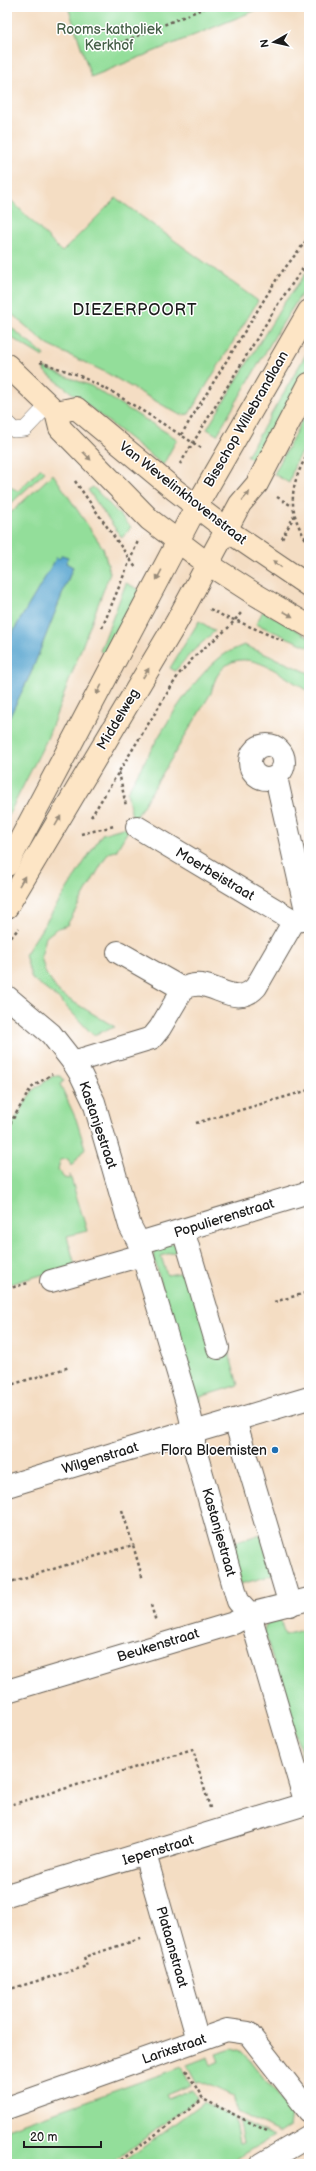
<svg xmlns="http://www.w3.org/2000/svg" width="316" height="2171" font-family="'Balsamiq Sans',sans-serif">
<rect width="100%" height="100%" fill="#fff"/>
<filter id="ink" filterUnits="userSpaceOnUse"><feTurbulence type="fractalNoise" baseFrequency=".025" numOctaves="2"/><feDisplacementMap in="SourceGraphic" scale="8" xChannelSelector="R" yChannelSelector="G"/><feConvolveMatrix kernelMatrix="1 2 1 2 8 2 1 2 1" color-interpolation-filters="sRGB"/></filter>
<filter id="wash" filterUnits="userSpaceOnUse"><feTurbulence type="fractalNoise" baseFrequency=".012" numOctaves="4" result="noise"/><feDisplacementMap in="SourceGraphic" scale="16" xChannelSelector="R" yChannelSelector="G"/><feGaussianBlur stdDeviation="0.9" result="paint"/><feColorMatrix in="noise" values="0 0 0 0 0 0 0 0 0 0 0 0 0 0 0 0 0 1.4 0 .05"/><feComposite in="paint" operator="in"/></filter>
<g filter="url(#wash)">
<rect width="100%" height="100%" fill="#f4ddc3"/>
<g fill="#93de9a" stroke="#587d5b">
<polygon points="68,7 264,7 91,77"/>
<polygon points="7,196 62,252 116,198 258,301 189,414 180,415 105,372 48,345 7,310"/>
<polygon points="309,269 309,282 276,334 217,435 207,429 284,303"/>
<polygon points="7,324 44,355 43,357 7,335"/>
<polygon points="309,349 309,366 257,462 247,456"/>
<polygon points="44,368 91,386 177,439 163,465 44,371"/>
<polygon points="309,412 309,439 296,461 289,483 274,474 301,422"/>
<polygon points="41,468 45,472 7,507 7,485 18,491"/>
<polygon points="53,474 103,548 110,573 47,739 7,818 7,722 31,673 73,567 66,563 68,557 59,560 57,558 7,642 7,516"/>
<polygon points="93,487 131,527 122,538 88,490"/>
<polygon points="126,583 140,590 108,655 100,651"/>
<polygon points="263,611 309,637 309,647 256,624"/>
<polygon points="199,621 215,631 191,653 175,671 170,668"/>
<path d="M 244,645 L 309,673 L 309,692 C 286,678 242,640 219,673 C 215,678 213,686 211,693 L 135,819 L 132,817 L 127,792 C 152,750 183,686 222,656 C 229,651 237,648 244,645 Z"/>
<polygon points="126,827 129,829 116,851 108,853 67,925 56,929 46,937 41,957 46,974 60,994 115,1027 93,1035 61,1001 32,979 25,955 102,834"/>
<polygon points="53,1076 60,1076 64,1081 60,1084 76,1119 85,1148 71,1166 68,1159 60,1160 58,1170 64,1178 69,1179 70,1175 87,1231 67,1236 75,1265 7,1285 7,1133 33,1090"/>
<polygon points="174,1243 177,1245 177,1251 161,1256 167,1275 186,1272 227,1346 238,1385 200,1397 201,1401 194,1403 153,1254 158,1246"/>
<polygon points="261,1534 273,1575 241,1584 230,1544"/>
<polygon points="280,1619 285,1635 309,1628 309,1779 264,1630 267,1624"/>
<polygon points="232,2049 244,2053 291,2113 289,2127 280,2133 238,2112 233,2096 200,2081 197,2083 187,2065 208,2057 211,2065 219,2062 216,2054"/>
<polygon points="182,2067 191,2085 166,2095 168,2099 193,2089 198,2098 111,2164 7,2164 7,2129"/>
<polygon points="203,2102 234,2117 239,2143 243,2142 238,2119 274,2136 228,2164 121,2164"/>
</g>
<polygon fill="#56a4cf" stroke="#396076" points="62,555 68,557 66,563 73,567 31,673 7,722 7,642 57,557 59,559"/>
</g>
<g filter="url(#ink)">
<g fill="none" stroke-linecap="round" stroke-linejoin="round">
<defs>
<polyline id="lane" points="7,423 14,430 25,429 48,405"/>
<g id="street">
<circle cx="267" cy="762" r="17"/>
<polyline points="276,777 308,919"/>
<polyline points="137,827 294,921 308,919"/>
<polyline points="118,952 183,989"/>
<polyline points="7,997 51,1034 73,1062 81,1075 94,1102 130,1226 139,1243 187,1403 194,1432 194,1446 238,1601 250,1614 306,1804"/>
<path d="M 73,1062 L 152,1038 L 160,1028 L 183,989 C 209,972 233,1012 256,987 L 294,921"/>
<polyline points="183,1230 218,1348"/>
<polyline points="139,1243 309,1192"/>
<polyline points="51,1281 142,1255"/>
<polyline points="235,1420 290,1605"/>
<polyline points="7,1486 175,1435 194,1432 309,1398"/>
<polyline points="7,1691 234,1623 250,1614 309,1599"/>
<polyline points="145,1854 198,2040"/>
<polyline points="7,1895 309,1803"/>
<polyline points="7,2108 227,2030 248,2033 309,2111"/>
<polyline points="262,2164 309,2136"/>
</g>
<g id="secondary">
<polyline points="7,365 56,412 60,428 150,520 208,564 253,593 309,626"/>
<polyline points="56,412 76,408 175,490 231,533 309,586"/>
<polyline points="7,865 196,507 309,311"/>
<polyline points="7,907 176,623 240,504 257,484 309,384"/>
</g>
</defs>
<use href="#lane" stroke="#686056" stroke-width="16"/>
<use href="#street" stroke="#686056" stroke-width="24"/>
<use href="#secondary" stroke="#686056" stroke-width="24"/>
<g stroke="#686056" stroke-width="2.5" stroke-dasharray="3 3" stroke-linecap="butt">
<polyline points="120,43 207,7"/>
<polyline points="40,362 78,375 114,393 203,449"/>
<polyline points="181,435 278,277 309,237"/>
<path d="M 309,452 C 289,485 286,511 309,544"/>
<polyline points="180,464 278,304 309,260"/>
<polyline points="75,481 136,568"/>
<polyline points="277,497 292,506"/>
<polyline points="282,539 294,516"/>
<polyline points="210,609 227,618 235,620 283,641"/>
<polyline points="102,628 138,541"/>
<polyline points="119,772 126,806"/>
<polyline points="91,817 179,674 196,655 228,628 241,613"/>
<polyline points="81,834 114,826"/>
<polyline points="7,942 19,928"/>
<polyline points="196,1123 309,1090"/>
<polyline points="7,1129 31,1088 52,1074"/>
<polyline points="7,1289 28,1283"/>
<polyline points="274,1302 309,1292"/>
<polyline points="7,1386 70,1367"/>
<polyline points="122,1510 133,1545"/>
<polyline points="7,1583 133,1545 143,1580"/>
<polyline points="151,1605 156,1622"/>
<polyline points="7,1806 193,1750 210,1808"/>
<polyline points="307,1938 309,1940"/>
<polyline points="7,1990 87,1966 84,1957 143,1938"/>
<polyline points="186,2070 203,2099 269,2132"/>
<polyline points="116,2164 203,2099"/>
</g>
<use href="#lane" stroke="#fff" stroke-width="15"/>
<use href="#street" stroke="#fff" stroke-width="22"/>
<use href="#secondary" stroke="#fde5c5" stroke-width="22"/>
</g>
<defs><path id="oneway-solid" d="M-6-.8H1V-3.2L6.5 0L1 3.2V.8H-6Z"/></defs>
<g fill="#988b79">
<use href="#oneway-solid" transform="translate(87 456) rotate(46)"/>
<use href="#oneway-solid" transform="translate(246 496) rotate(-50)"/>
<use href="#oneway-solid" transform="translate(277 564) rotate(-143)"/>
<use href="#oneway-solid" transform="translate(159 575) rotate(118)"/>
<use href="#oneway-solid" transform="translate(288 614) rotate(30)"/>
<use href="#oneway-solid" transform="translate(146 673) rotate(-59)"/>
<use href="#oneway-solid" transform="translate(99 690) rotate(117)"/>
<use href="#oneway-solid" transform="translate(58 821) rotate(-60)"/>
<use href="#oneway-solid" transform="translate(22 881) rotate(-60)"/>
</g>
</g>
<circle fill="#1f6fb2" stroke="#fff" stroke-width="1.5" cx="275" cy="1450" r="4"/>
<g text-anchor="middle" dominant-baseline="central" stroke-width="3" stroke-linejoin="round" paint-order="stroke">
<g font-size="14" fill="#466048" stroke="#fff">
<text x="109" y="29">Rooms-katholiek<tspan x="109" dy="16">Kerkhof</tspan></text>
</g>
<g font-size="14" fill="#1c1c1c" stroke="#fff">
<text transform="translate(246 419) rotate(-60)">Bisschop Willebrandlaan</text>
<text transform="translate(183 493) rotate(38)">Van Wevelinkhovenstraat</text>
<text transform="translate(118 719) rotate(-59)">Middelweg</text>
<text transform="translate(215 874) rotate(31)">Moerbeistraat</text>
<text transform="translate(98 1125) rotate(71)">Kastanjestraat</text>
<text transform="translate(224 1218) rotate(-17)">Populierenstraat</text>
<text transform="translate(100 1458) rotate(-17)">Wilgenstraat</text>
<text transform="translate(219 1532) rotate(74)">Kastanjestraat</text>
<text transform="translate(158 1645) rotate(-17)">Beukenstraat</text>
<text transform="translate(158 1850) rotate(-17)">Iepenstraat</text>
<text transform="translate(172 1947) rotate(74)">Plataanstraat</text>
<text transform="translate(174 2049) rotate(-19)">Larixstraat</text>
</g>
<g font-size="14" fill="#1c1c1c" stroke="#fff" text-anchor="end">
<text x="267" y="1450">Flora Bloemisten</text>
</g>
<g font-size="16" letter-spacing="1" fill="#1c1c1c" stroke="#fff">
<text x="135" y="310">DIEZERPOORT</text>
</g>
</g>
<rect width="316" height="2171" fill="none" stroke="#fff" stroke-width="24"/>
<g transform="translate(274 42) rotate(262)" stroke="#ffffff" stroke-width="3" paint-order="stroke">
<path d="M0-3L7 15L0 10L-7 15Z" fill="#1c1c1c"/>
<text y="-6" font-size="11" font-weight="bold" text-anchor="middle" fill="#1c1c1c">N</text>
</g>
<path d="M24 2141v6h77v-6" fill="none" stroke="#1c1c1c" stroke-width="2"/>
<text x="30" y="2141" font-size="12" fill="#1c1c1c" stroke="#ffffff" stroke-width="3" paint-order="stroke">20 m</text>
</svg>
